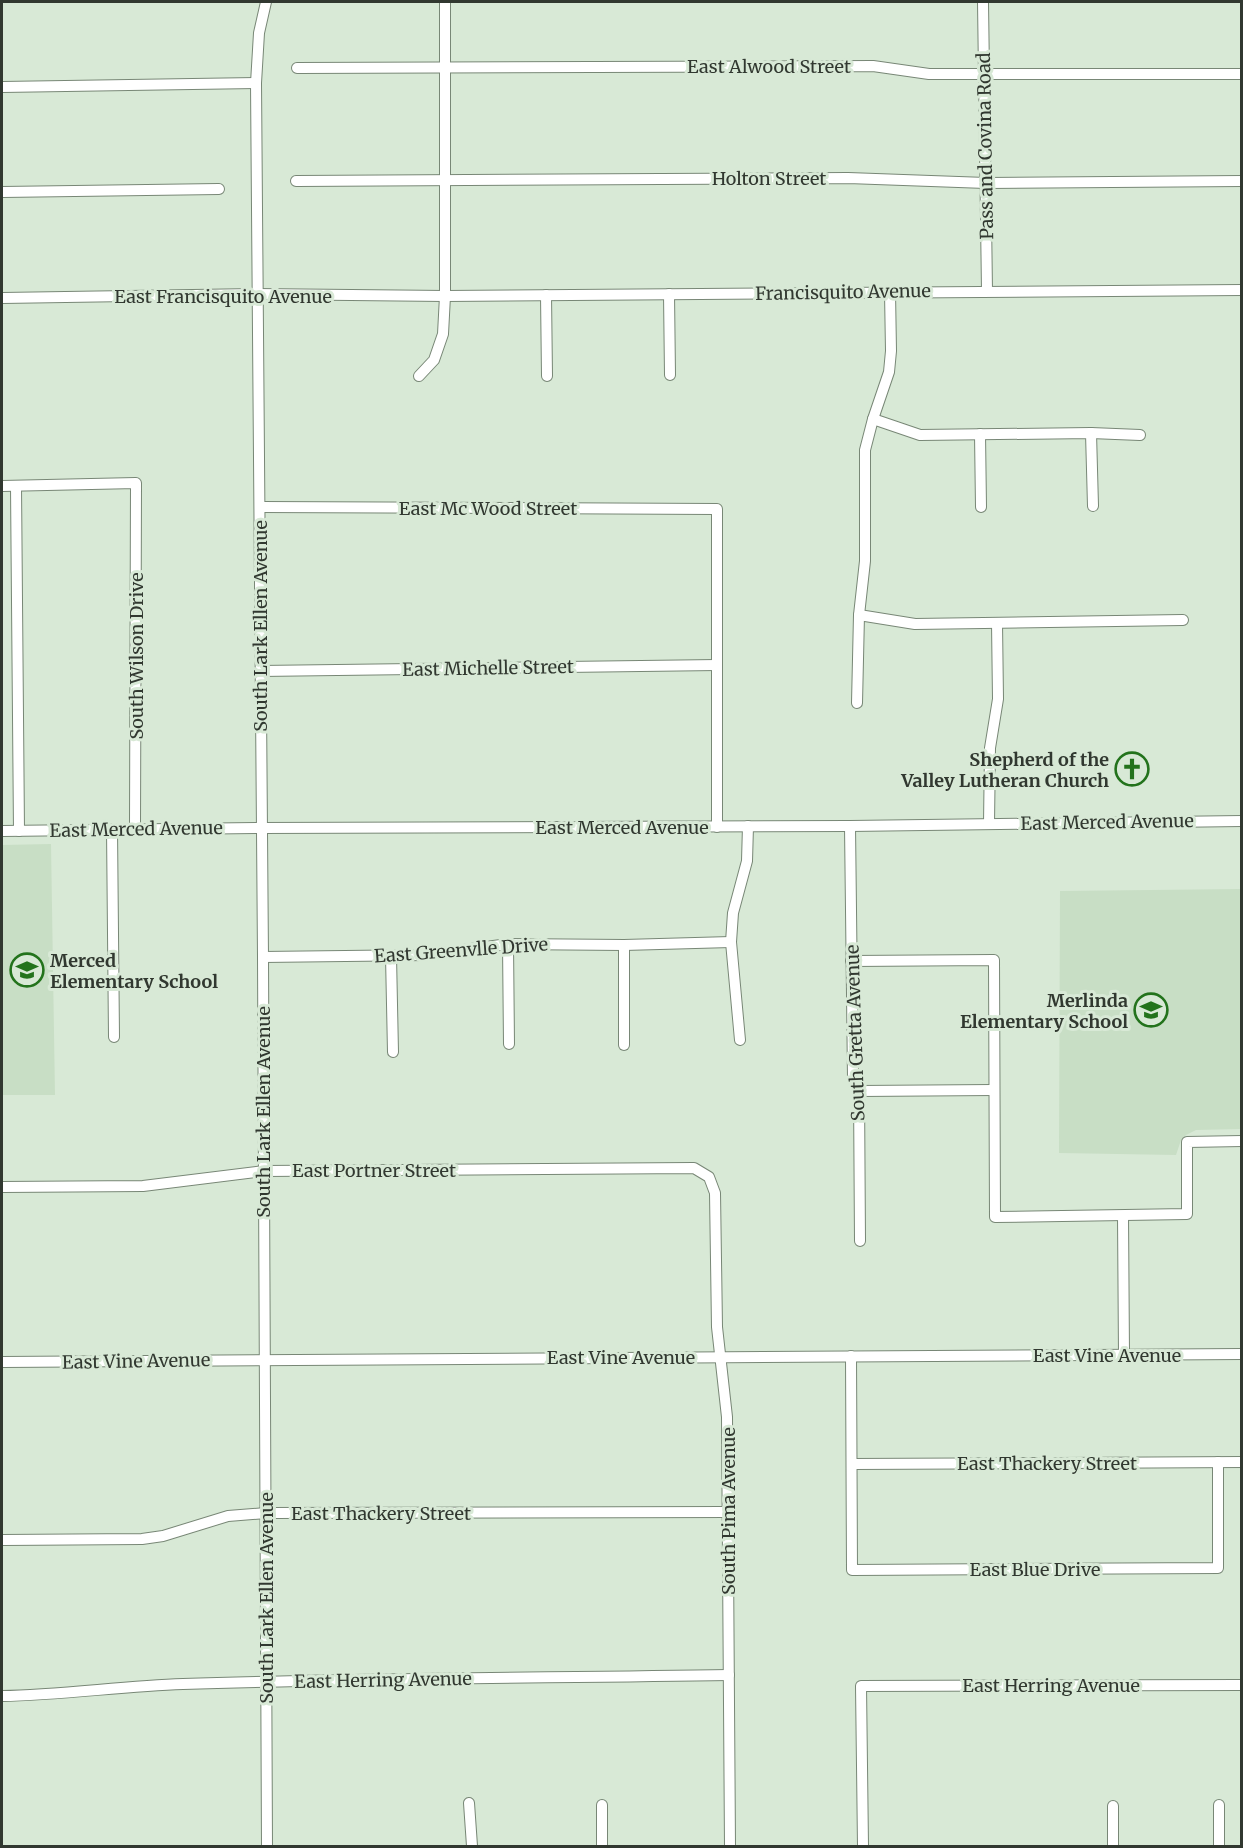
<svg xmlns="http://www.w3.org/2000/svg" width="1243" height="1848" font-family="Merriweather,serif">
<rect width="100%" height="100%" fill="#d8e9d6"/>
<g fill="#c8dec5">
<polygon points="51,844 55,1095 2,1095 2,845"/>
<polygon points="1241,889 1241,1129 1196,1130 1186,1135 1181,1140 1176,1155 1059,1153 1060,891"/>
</g>
<g fill="none" stroke-linecap="round" stroke-linejoin="round">
<defs>
<g id="minor">
<polyline points="266,2 259,33 256,83 263,957 267,1846"/>
<polyline points="983,2 987,291"/>
<polyline points="297,68 873,66 929,74 1242,74"/>
<polyline points="2,87 256,83"/>
<polyline points="296,181 848,178 986,183 1242,181"/>
<polyline points="2,192 219,189"/>
<polyline points="669,294 670,375"/>
<polyline points="546,295 547,376"/>
<polyline points="2,298 257,294 445,296 1242,290"/>
<polyline points="419,376 434,360 443,334 445,296 445,2"/>
<polyline points="873,419 920,435 1091,433 1140,435"/>
<polyline points="1091,433 1093,506"/>
<polyline points="980,434 981,507"/>
<polyline points="2,486 136,483 135,829"/>
<polyline points="16,486 19,831"/>
<polyline points="260,507 717,509 717,827"/>
<polyline points="859,615 915,624 1183,620"/>
<polyline points="260,671 717,665"/>
<polyline points="857,703 859,615 865,561 865,450 873,419 889,372 891,351 890,292"/>
<polyline points="989,824 990,748 998,699 997,623"/>
<polyline points="850,826 853,1078 859,1091 860,1241"/>
<polyline points="112,829 114,1037"/>
<polyline points="2,831 260,828 850,826 1242,821"/>
<polyline points="508,944 509,1044"/>
<polyline points="624,945 624,1045"/>
<polyline points="391,956 393,1052"/>
<polyline points="263,957 427,955 508,944 624,945 731,942"/>
<polyline points="851,961 994,960 995,1217 1187,1214 1187,1142 1242,1141"/>
<polyline points="740,1040 731,942 733,913 747,861 748,826"/>
<polyline points="859,1091 994,1090"/>
<polyline points="2,1187 143,1186 264,1171 694,1168 709,1177 715,1193 717,1327 727,1417 730,1846"/>
<polyline points="1123,1216 1124,1355"/>
<polyline points="851,1356 852,1570 1218,1568 1218,1462"/>
<polyline points="2,1362 1242,1354"/>
<polyline points="852,1464 1242,1462"/>
<polyline points="2,1540 142,1539 163,1536 228,1516 266,1513 728,1512"/>
<path d="M 2,1696 C 62,1695 122,1686 183,1684 C 365,1678 547,1678 729,1675"/>
<polyline points="469,1803 472,1846"/>
<polyline points="1219,1805 1219,1846"/>
<polyline points="602,1846 602,1805"/>
<polyline points="863,1846 861,1686 1242,1685"/>
<polyline points="1113,1846 1113,1806"/>
</g>
</defs>
<use href="#minor" stroke="#788776" stroke-width="12"/>
<use href="#minor" stroke="#fff" stroke-width="10"/>
</g>
<defs>
<symbol id="church-ring" viewBox="-11 -11 22 22"><circle r="9.5" fill="#d8e9d6" stroke="#23731c" stroke-width="1.5"/><path d="M-1.2-6h2.4v3.5h3.3v2.4h-3.3V6h-2.4V-.1h-3.3v-2.4h3.3Z" fill="#23731c"/></symbol>
<symbol id="school-ring" viewBox="-11 -11 22 22"><circle r="9.5" fill="#d8e9d6" stroke="#23731c" stroke-width="1.5"/><path d="M0-5L7-2L0 1L-7-2ZM-4 1L0 2.5L4 1V4Q0 6-4 4Z" fill="#23731c"/></symbol>
</defs>
<g fill-rule="evenodd">
<use href="#church-ring" x="1113" y="750" width="38" height="38"/>
<use href="#school-ring" x="8" y="951" width="38" height="38"/>
<use href="#school-ring" x="1132" y="991" width="38" height="38"/>
</g>
<g text-anchor="middle" dominant-baseline="central" stroke-width="6" stroke-linejoin="round" paint-order="stroke">
<g font-size="18" fill="#313830" stroke="#d8e9d6">
<text x="769" y="66">East Alwood Street</text>
<text transform="translate(985 146) rotate(-91)">Pass and Covina Road</text>
<text x="769" y="178">Holton Street</text>
<text transform="translate(843 292) rotate(-1)">Francisquito Avenue</text>
<text x="223" y="296">East Francisquito Avenue</text>
<text x="488" y="508">East Mc Wood Street</text>
<text transform="translate(260 626) rotate(-90)">South Lark Ellen Avenue</text>
<text transform="translate(136 656) rotate(-90)">South Wilson Drive</text>
<text transform="translate(488 668) rotate(-1)">East Michelle Street</text>
<text transform="translate(1107 822) rotate(-1)">East Merced Avenue</text>
<text x="622" y="827">East Merced Avenue</text>
<text transform="translate(136 829) rotate(-1)">East Merced Avenue</text>
<text transform="translate(461 950) rotate(-4)">East Greenvlle Drive</text>
<text transform="translate(855 1033) rotate(-92)">South Gretta Avenue</text>
<text transform="translate(263 1112) rotate(-90)">South Lark Ellen Avenue</text>
<text x="374" y="1170">East Portner Street</text>
<text x="1107" y="1355">East Vine Avenue</text>
<text x="621" y="1357">East Vine Avenue</text>
<text transform="translate(136 1361) rotate(-1)">East Vine Avenue</text>
<text x="1047" y="1463">East Thackery Street</text>
<text transform="translate(728 1511) rotate(-90)">South Pima Avenue</text>
<text x="381" y="1513">East Thackery Street</text>
<text x="1035" y="1569">East Blue Drive</text>
<text transform="translate(266 1598) rotate(-90)">South Lark Ellen Avenue</text>
<text transform="translate(383 1680) rotate(-1)">East Herring Avenue</text>
<text x="1051" y="1685">East Herring Avenue</text>
</g>
<g font-size="18" font-weight="bold" fill="#313830" stroke="#d8e9d6" text-anchor="end">
<text x="1109" y="759">Shepherd of the<tspan x="1109" dy="21">Valley Lutheran Church</tspan></text>
<text x="50" y="960" text-anchor="start">Merced<tspan x="50" dy="21">Elementary School</tspan></text>
<text x="1128" y="1000">Merlinda<tspan x="1128" dy="21">Elementary School</tspan></text>
</g>
</g>
<rect width="1243" height="1848" fill="none" stroke="#313830" stroke-width="6"/>
</svg>
